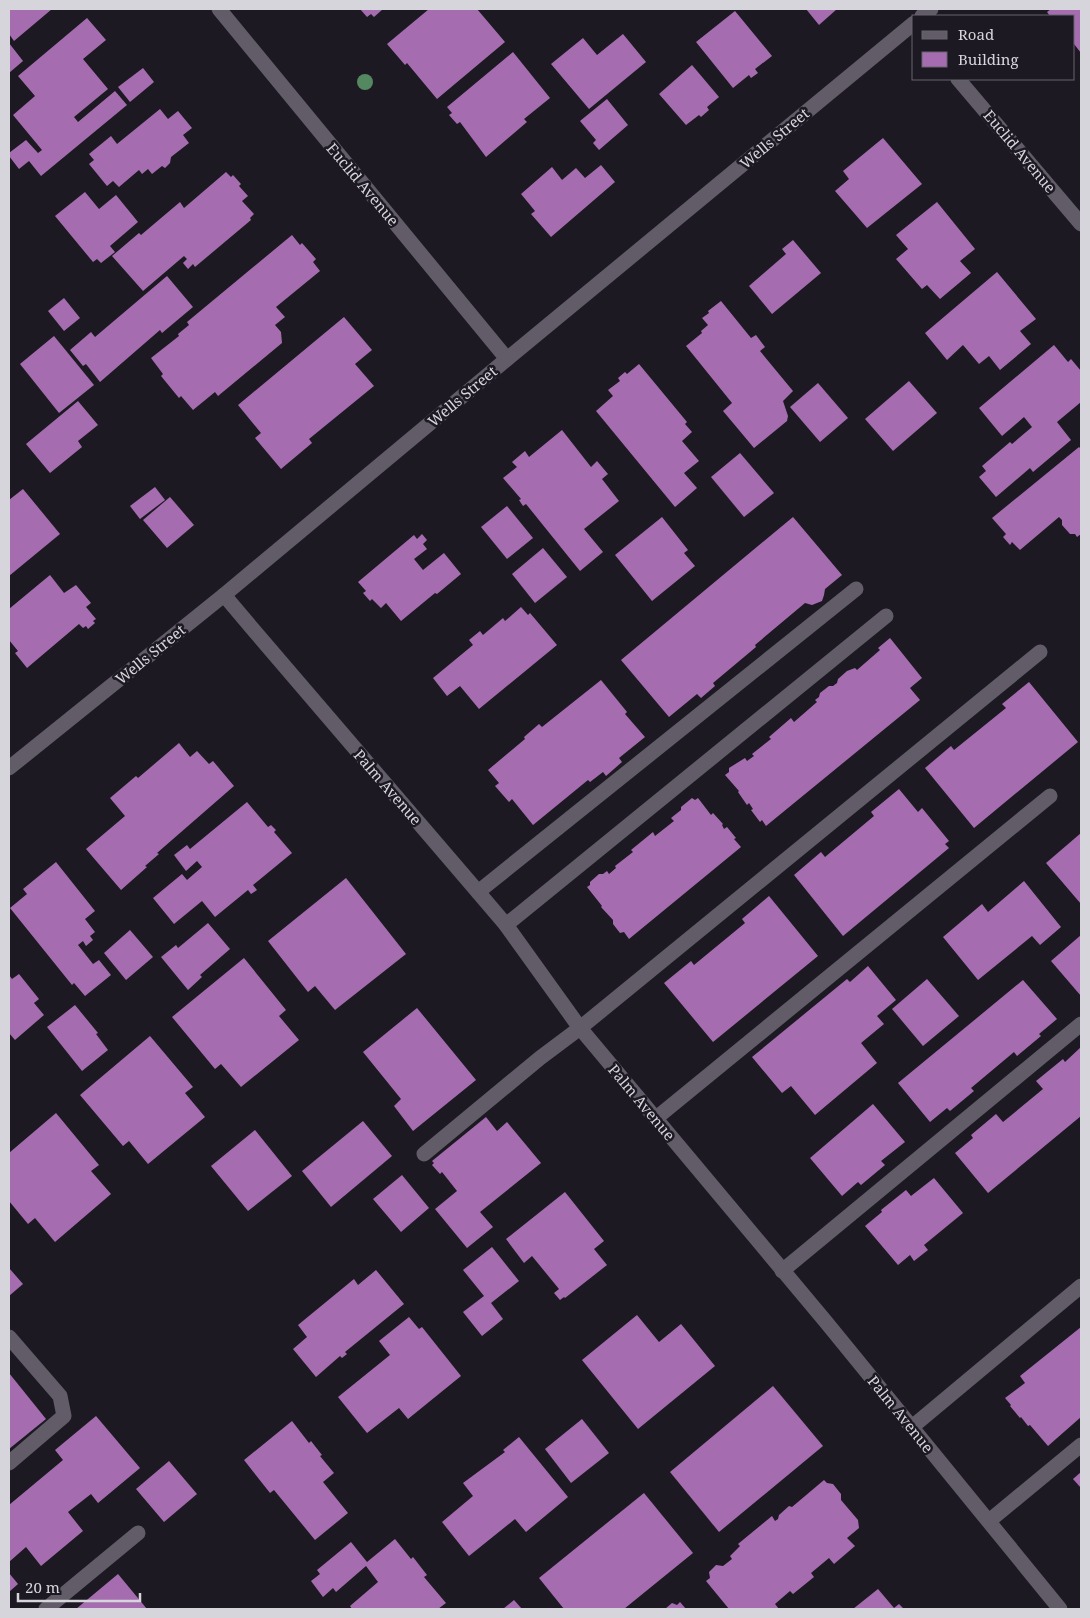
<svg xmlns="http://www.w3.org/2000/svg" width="1090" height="1618" font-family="'Noto Serif',serif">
<rect width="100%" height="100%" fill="#1d1923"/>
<g fill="#a56daf">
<polygon points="9,9 52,9 14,41 9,34"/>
<polygon points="360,9 383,9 374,17 371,14 367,17"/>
<polygon points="429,9 477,9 505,42 437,99 407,63 405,65 387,44"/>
<polygon points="806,9 837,9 819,25"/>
<polygon points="1051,9 1081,9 1081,53 1074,44 1074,16 1050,16 1047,12"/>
<polygon points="735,11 772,56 755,69 758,73 751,78 749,75 733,88 696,42"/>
<polygon points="87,18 106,40 83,59 108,89 74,117 78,122 115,91 127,105 41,176 29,161 19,169 9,156 9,153 26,140 38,153 42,150 13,115 35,96 18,76"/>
<polygon points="623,34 646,62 589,109 551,64 583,38 597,55"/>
<polygon points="9,43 23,61 9,73"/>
<polygon points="513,52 550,98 524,119 527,122 486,157 460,122 457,124 449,115 452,113 447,107"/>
<polygon points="692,65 719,97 707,107 709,110 701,117 699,115 686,125 659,94"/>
<polygon points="143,68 154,82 130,102 118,87"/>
<polygon points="607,99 628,125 599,150 593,143 596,140 580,121"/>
<polygon points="160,109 168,119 178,111 192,128 183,135 189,143 171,157 170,163 165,168 162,166 152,174 148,169 142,174 139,170 119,187 113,181 107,186 89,164 94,160 89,154 111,136 117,144"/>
<polygon points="883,138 922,184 867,228 835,191 849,179 843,171"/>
<polygon points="601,165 615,182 551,237 531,214 535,211 521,194 552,167 562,180 576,168 585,178"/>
<polygon points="226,172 231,177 233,175 241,184 239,186 248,196 242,201 254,214 250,218 251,220 195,267 193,264 188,269 183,263 187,259 184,256 143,291 112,256 139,233 141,235 180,202 184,208"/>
<polygon points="85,192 99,209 116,195 138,222 110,246 115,252 101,263 97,259 93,262 55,216"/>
<polygon points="937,202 975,249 960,261 971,273 940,299 927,285 922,289 896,259 908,249 896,235"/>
<polygon points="292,235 300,245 302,243 316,259 313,262 320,271 276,307 285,317 275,325 281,332 282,343 218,396 215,392 193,410 181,396 179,398 161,376 163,374 151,358 179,336 178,334 189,325 187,322"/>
<polygon points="793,240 821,273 772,314 749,286 786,254 782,249"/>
<polygon points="997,272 1036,319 1020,331 1031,344 1000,370 989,356 979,364 963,345 947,360 925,333"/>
<polygon points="167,276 193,307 162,333 160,330 100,382 86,364 83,366 70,350 91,332 95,337"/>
<polygon points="64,298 80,318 64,331 48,311"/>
<polygon points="721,301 751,338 756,335 765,347 760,351 793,391 783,401 788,416 787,421 754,448 723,411 732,403 686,346 702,333 701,331 708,325 702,318 709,313 708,311"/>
<polygon points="344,317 372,350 355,364 374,386 309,439 312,443 281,469 255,438 261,433 238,405"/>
<polygon points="54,336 94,385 59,413 20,364"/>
<polygon points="1054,345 1068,362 1071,359 1081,371 1081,402 1057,422 1071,440 1033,472 1030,468 996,497 979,477 986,471 982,466 1010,442 1012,444 1032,427 1024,417 1002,436 979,408"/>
<polygon points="639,364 687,422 685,424 692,432 682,441 699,461 684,473 697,488 675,507 596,411 613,396 608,390 620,381 618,378 625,372 627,374"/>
<polygon points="909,381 937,413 893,451 865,419"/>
<polygon points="818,383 848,418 820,442 790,407"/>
<polygon points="78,401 98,425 78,441 82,447 50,473 26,444"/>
<polygon points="562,430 591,467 597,461 608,474 602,479 619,501 584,529 603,552 580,571 526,504 523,506 519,500 521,499 503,478 517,467 512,462 525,451 529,457"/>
<polygon points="1079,447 1080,448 1081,447 1081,534 1077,537 1075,534 1070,534 1062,525 1062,520 1059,517 1020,550 1012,542 1010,545 1003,537 1006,534 992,518"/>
<polygon points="740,453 774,493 744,517 711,477"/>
<polygon points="155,487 165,500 140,519 130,506"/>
<polygon points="23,489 60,534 9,576 9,500"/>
<polygon points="170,497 194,525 167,548 143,520"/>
<polygon points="507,506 533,538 507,559 481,527"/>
<polygon points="662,517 688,550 684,553 695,566 652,601 615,555"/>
<polygon points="793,517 842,575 825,589 824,595 822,601 812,605 805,603 755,645 756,647 713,683 715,686 701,698 697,694 669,717 621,660"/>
<polygon points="422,534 427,540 423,544 427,549 414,559 423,570 444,553 461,574 437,594 435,593 401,621 386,603 381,608 372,599 370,601 363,593 366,591 358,582 414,535 417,539"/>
<polygon points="543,548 567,577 535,603 512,574"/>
<polygon points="50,575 64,593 76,585 91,603 86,607 96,619 93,621 95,623 88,629 86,626 83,628 79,624 27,668 15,653 18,651 9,640 9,609"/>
<polygon points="521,607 528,615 530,613 557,645 479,709 460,686 447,696 433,678 473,645 469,640 480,631 483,635 503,618 505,621"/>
<polygon points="890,638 922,678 910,688 920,700 766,826 762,820 760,822 751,810 753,809 749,803 747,805 738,792 739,791 725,775 729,772 729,768 745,758 747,761 754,756 752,754 771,739 769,737 791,718 794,722 817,702 815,700 819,697 820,693 829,686 833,686 837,683 838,679 847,671 855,668 857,670 880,650 878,648"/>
<polygon points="601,680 627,712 625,714 645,737 619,758 622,762 606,776 603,772 590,782 588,780 533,825 512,799 509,802 495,786 499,783 488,770 525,739 524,737 539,724 542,727"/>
<polygon points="1029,682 1078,742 974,828 925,768 951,746 954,750 1006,708 1002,704"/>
<polygon points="179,743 190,757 197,751 209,764 213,761 234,786 157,853 159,854 145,866 147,867 121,890 86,849 125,816 110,798 136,776 138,778"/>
<polygon points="899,789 918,812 922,808 949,841 945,844 949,848 843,936 794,875 821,852 825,857 874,816 871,812"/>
<polygon points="692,798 695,800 698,798 711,815 713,813 723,824 722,825 724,829 727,827 736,838 734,839 741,847 629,939 624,932 620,933 613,924 613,920 601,907 602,906 587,887 590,885 590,882 599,874 603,874 607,871 609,874 616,868 615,866 633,852 631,850 653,832 655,836 674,821 671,818 681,810 681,807"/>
<polygon points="247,802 268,827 271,825 276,830 274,832 292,853 253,885 257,890 251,894 248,890 215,917 202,901 174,924 153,898 182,874 187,880 202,867 197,861 186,871 174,855 187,845 190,849"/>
<polygon points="1081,833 1081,904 1046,863"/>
<polygon points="56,862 95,911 85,919 95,932 90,936 93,940 86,946 83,941 78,945 93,964 99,960 111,975 85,996 74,983 72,985 10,908 27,894 23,889"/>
<polygon points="346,878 406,954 335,1010 315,986 308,992 268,941"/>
<polygon points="1024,881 1061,927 1040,945 1032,936 978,980 943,937 982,904 988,912"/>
<polygon points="769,896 818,956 713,1042 664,983 691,961 694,965 745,923 742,919"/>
<polygon points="208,923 230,949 200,975 202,977 188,990 161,957 176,945 178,948"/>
<polygon points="130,930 153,957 126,980 104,953"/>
<polygon points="1081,935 1081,996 1051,961"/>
<polygon points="244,958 286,1010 279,1016 299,1040 241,1087 221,1064 215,1069 172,1017"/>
<polygon points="868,966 896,1000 877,1016 884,1024 861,1043 877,1063 815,1115 791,1086 782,1093 752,1057 847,979 850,982"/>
<polygon points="19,974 39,999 34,1003 44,1015 15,1040 9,1033 9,975 12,979"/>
<polygon points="927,979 959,1016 923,1046 892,1009"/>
<polygon points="1023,980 1057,1019 1039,1034 1041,1036 1017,1056 1014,1052 971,1088 974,1091 950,1111 947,1108 930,1122 898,1083"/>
<polygon points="75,1005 98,1033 96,1034 108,1050 82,1071 47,1027"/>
<polygon points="417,1008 476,1080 413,1131 394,1106 401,1099 363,1052"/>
<polygon points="150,1036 193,1087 185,1093 205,1117 148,1164 129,1141 123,1146 80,1095"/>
<polygon points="1081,1047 1081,1116 988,1193 955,1153 973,1138 971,1135 996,1114 1003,1122 1043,1089 1036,1081 1063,1059 1065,1062"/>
<polygon points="873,1104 905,1142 881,1161 885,1165 861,1185 858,1182 842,1196 810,1158"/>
<polygon points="56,1113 99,1165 91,1171 111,1194 55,1242 35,1218 28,1224 9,1201 9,1153"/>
<polygon points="486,1117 497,1131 507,1122 541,1163 480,1212 493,1227 467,1248 435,1209 457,1191 442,1172 440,1174 432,1165 434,1163 432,1161"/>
<polygon points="363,1121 392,1156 331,1207 302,1171"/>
<polygon points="255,1130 292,1176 248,1211 211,1166"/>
<polygon points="402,1175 429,1208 401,1232 373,1199"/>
<polygon points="934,1178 963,1213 924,1245 928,1250 914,1261 910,1255 898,1265 865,1226 882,1212 881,1210 906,1190 911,1196"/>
<polygon points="565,1192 604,1241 594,1249 607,1265 565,1298 564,1297 560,1300 554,1293 559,1289 532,1256 524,1263 506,1239"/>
<polygon points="492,1247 519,1281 491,1303 503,1319 482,1336 463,1312 484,1296 463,1270"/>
<polygon points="9,1268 23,1284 9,1296"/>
<polygon points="376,1270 404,1304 345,1352 347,1354 342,1358 340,1356 316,1377 293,1349 307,1337 298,1325 354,1279 358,1285"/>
<polygon points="637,1315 659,1342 681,1324 715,1366 638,1429 582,1360"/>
<polygon points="409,1317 419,1329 422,1327 461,1376 408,1419 399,1408 367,1433 338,1397 390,1355 379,1341"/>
<polygon points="1081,1327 1081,1417 1048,1446 1030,1425 1028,1426 1021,1417 1020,1418 1010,1406 1011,1405 1005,1398 1025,1383 1020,1376"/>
<polygon points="9,1373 46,1419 9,1449"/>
<polygon points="773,1386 823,1446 719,1532 670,1472"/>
<polygon points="96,1416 140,1468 98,1503 91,1494 68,1512 83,1531 41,1566 26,1547 9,1562 9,1505 63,1460 55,1450"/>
<polygon points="582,1419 609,1453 571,1483 545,1449"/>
<polygon points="292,1421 309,1443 311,1441 322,1455 320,1456 334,1473 323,1482 348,1513 315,1540 274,1490 270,1493 244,1460"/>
<polygon points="519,1437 568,1497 526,1532 515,1519 469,1556 442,1522 473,1496 463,1483 505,1452 503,1450"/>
<polygon points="169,1461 197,1494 164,1522 136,1489"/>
<polygon points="1081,1472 1081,1488 1073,1479"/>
<polygon points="824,1480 827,1483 833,1484 841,1494 841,1500 858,1520 859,1528 847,1538 855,1546 834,1564 829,1558 811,1573 814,1577 793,1594 790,1591 775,1604 779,1609 729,1609 706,1581 710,1578 709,1572 716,1565 723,1566 732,1559 730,1556 740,1546 738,1544 772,1516 775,1521 778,1519 779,1515 789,1506 792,1507"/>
<polygon points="644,1493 693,1553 624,1609 564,1609 539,1578"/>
<polygon points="395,1539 411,1559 413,1557 427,1575 424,1577 446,1603 438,1609 352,1609 350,1606 378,1582 366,1566 336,1592 333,1588 323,1597 311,1581 320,1574 317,1570 351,1542 367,1562"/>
<polygon points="9,1573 18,1584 9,1592"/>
<polygon points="118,1574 147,1609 76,1609"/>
<polygon points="878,1589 894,1608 899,1604 904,1609 853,1609"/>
<polygon points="514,1600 522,1609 503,1609"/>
<polygon points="680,1602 686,1609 665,1609 672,1603 677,1605"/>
</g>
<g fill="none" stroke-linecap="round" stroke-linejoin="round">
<g stroke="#615c68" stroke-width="15">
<polyline points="219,9 507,359"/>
<polyline points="922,16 931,9"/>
<polyline points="958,79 1081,224"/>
<polyline points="224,595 251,627 478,892 506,925 580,1028 826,1322 1060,1609"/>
<polyline points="9,768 224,595 507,359 914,23"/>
<polyline points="478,892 856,589"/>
<polyline points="506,925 886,616"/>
<polyline points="655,1119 1050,796"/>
<polyline points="424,1154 540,1058 580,1028 1040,652"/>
<polyline points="782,1271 1081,1024"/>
<polyline points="9,1337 60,1396 64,1416 9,1463"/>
<polyline points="912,1427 1081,1286"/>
<polyline points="989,1521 1081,1445"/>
<polyline points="46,1609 138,1533"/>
</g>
</g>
<circle fill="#548860" cx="365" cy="82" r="8"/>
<g text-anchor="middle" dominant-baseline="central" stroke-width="5" stroke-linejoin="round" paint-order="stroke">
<g font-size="15" fill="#d7d5dc" stroke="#1d1923">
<text transform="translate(774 138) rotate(-40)">Wells Street</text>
<text transform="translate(1020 151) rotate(50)">Euclid Avenue</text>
<text transform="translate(363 184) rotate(50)">Euclid Avenue</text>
<text transform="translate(462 396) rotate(-40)">Wells Street</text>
<text transform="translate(150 654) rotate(-39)">Wells Street</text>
<text transform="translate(388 787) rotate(49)">Palm Avenue</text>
<text transform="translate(642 1102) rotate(50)">Palm Avenue</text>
<text transform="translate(901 1414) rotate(51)">Palm Avenue</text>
</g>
</g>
<rect width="1090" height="1618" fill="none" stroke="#d7d5dc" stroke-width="20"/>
<rect x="912" y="15" width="162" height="65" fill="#1d1923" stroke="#67646d"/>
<rect x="922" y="31" width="25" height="8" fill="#615c68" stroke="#67646d"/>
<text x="958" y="40" font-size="15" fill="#d7d5dc">Road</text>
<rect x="922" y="52" width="25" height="15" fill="#a56daf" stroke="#67646d"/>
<text x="958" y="65" font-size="15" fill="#d7d5dc">Building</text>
<path d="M18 1593v8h122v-8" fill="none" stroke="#d7d5dc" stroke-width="2.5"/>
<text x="25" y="1593" font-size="15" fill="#d7d5dc" stroke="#1d1923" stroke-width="4" paint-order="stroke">20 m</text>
</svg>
